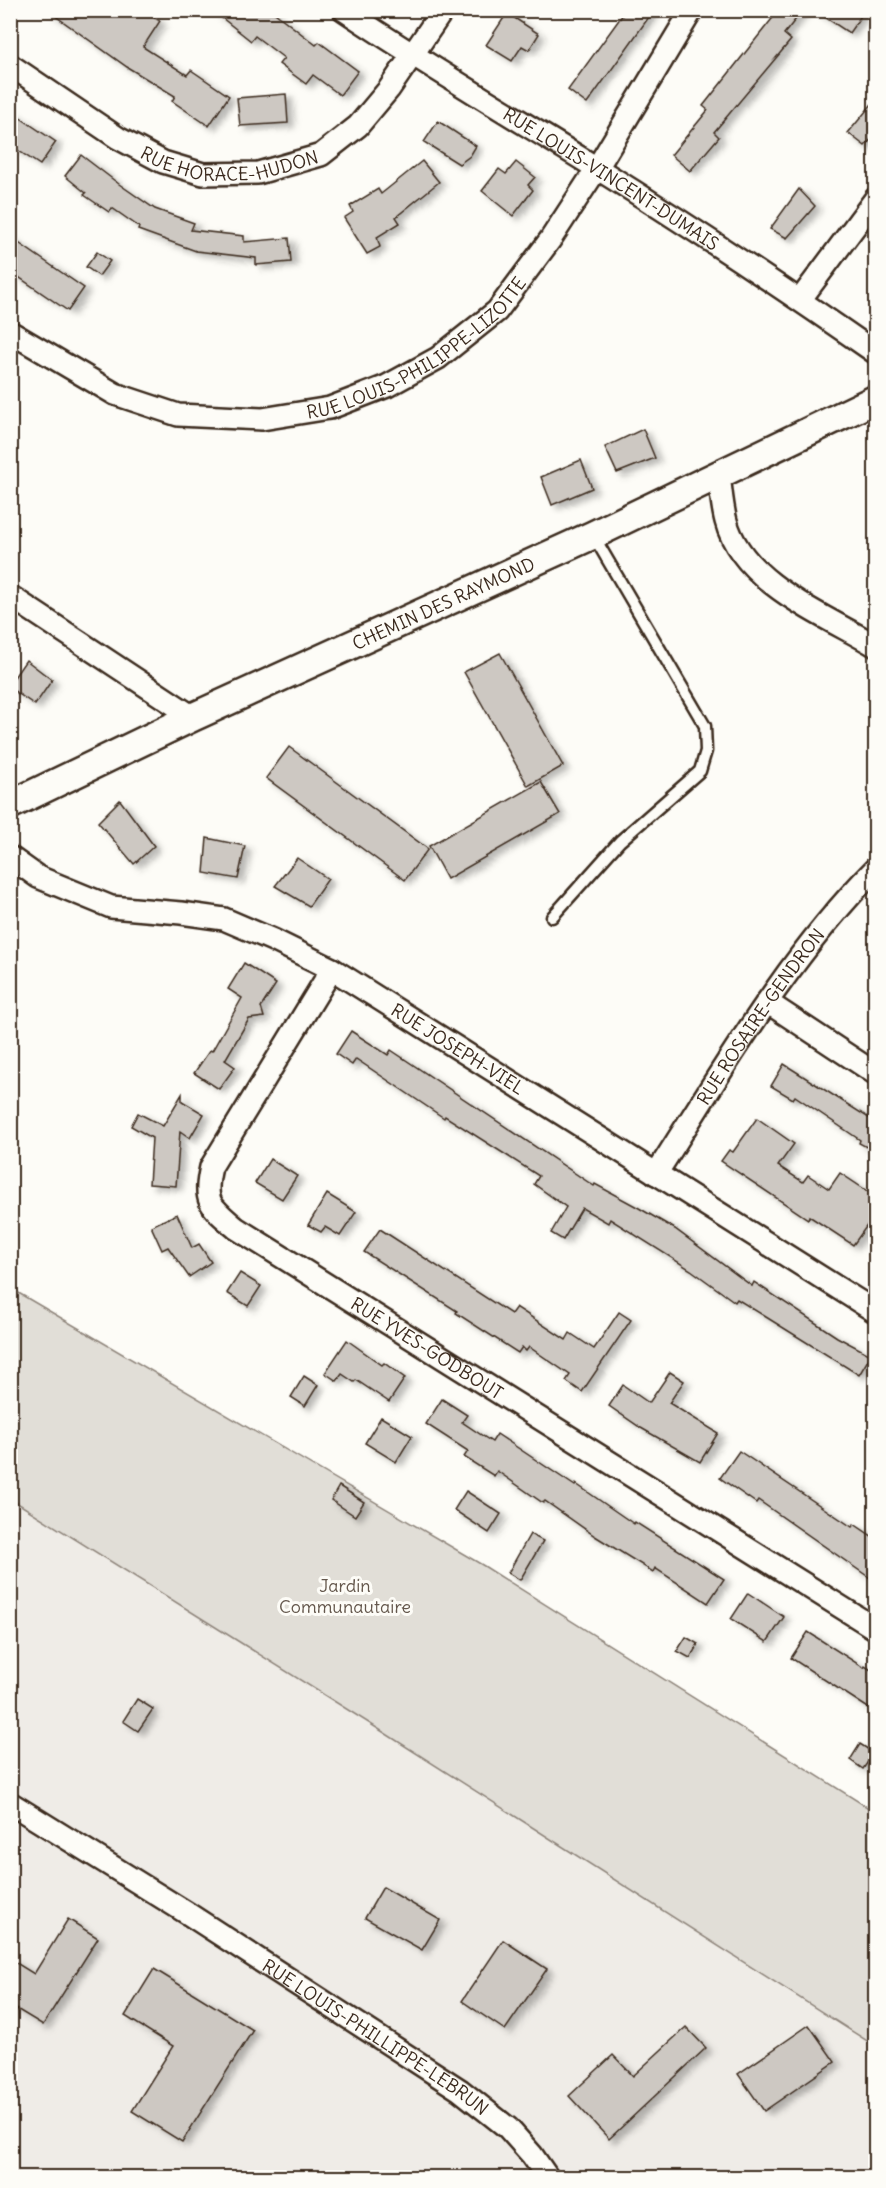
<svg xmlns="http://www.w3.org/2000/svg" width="886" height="2188" font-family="Delius,sans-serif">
<defs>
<filter id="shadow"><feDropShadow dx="6" dy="4" stdDeviation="3" flood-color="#0004"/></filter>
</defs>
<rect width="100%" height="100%" fill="#fdfcf7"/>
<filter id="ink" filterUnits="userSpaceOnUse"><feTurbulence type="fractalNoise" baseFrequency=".0167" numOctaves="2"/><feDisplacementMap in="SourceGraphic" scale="12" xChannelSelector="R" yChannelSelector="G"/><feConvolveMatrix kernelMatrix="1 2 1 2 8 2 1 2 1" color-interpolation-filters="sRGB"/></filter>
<g filter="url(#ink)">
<polygon fill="#efece7" points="10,1499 380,1730 875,2046 875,2177 11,2177"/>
<polygon fill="#e1ded7" stroke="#8e847a" stroke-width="1.5" points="10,1288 484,1566 875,1812 875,2046 380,1730 11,1499"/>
<g fill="#cdc8c2" stroke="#3b2a1e" stroke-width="1.5" filter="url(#shadow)">
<polygon points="47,10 142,10 160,21 143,47 187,75 191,70 229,96 209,126 172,101 175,96 127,67"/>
<polygon points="212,10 271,10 316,45 319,42 358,71 340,95 313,75 306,84 279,64 284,58 255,36 251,41"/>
<polygon points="626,10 654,10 587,104 568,90"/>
<polygon points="779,10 803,10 784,34 791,40 714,132 719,137 690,171 671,155 708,110 703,106"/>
<polygon points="814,10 865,10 849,33"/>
<polygon points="507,13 539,34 529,50 522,46 512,61 486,45"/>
<polygon points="286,94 288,123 240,126 237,98"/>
<polygon points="876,99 876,134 865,146 848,133"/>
<polygon points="10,111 56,142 40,165 10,145"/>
<polygon points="438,121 476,146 470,156 459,164 424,142"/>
<polygon points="81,155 119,184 155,209 194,223 191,230 244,236 244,242 289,238 291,262 256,265 256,258 196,251 138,230 139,227 112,208 109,212 84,195 86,193 65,176"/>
<polygon points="422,161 439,182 396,217 400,223 377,237 380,247 367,254 344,218 353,212 350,206 378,189 381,194"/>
<polygon points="516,162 535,177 528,185 533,190 513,216 482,191 499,169 506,174"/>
<polygon points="799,189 815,206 787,238 770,229"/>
<polygon points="10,237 84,288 68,311 10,271"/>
<polygon points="97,252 110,261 99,276 86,267"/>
<polygon points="643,429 655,458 617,473 605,447"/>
<polygon points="581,460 592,488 552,505 541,477"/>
<polygon points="500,653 563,766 528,786 464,672"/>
<polygon points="26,660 52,680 35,705 10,688 10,683"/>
<polygon points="289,747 428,849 405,880 266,778"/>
<polygon points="541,782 560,814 447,879 429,846"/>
<polygon points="120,800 154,846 134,864 98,822"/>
<polygon points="207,838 245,846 238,879 204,873"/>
<polygon points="297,858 328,879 309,906 275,886"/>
<polygon points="244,963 276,984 261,1007 264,1017 249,1019 225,1060 235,1067 219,1089 194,1073 210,1050 212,1051 242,998 228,989"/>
<polygon points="351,1031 388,1055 391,1050 594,1186 595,1184 639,1208 675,1229 752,1286 754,1282 837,1337 871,1355 859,1375 737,1299 735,1302 691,1270 610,1219 608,1223 582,1208 563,1240 551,1233 566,1207 534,1184 539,1176 445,1116 444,1118 356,1059 352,1065 336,1054"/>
<polygon points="784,1064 872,1120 876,1114 876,1152 859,1143 860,1140 795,1096 793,1099 771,1086"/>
<polygon points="182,1094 182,1101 204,1114 190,1138 180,1131 176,1186 149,1184 152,1138 131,1126 138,1113 163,1126"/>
<polygon points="757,1118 794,1144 778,1166 803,1182 808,1175 829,1189 840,1173 876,1197 876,1213 853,1245 809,1216 808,1219 721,1161 729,1150 733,1152"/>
<polygon points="270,1159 297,1176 282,1199 255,1183"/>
<polygon points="327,1194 356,1212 340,1236 325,1227 321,1232 308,1225"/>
<polygon points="177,1214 192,1248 199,1244 211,1262 189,1277 168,1247 162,1250 151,1226"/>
<polygon points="380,1229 511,1314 516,1307 566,1340 570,1333 594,1349 619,1312 631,1320 582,1392 566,1381 570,1375 529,1347 526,1351 522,1347 518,1353 456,1313 457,1311 364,1252"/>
<polygon points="240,1273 261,1286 248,1306 227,1293"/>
<polygon points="347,1340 382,1365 384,1363 405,1378 389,1402 356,1380 354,1382 342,1374 337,1381 325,1373"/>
<polygon points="670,1372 684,1381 669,1403 718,1433 700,1462 641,1428 609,1406 623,1385 649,1403"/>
<polygon points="304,1376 318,1385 305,1406 291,1397"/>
<polygon points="442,1399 467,1415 462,1422 492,1442 497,1434 575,1486 576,1484 634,1524 635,1522 724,1579 708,1603 655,1568 653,1572 595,1536 545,1501 543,1503 497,1471 494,1476 464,1457 468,1451 426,1424"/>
<polygon points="381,1417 412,1436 396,1462 365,1443"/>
<polygon points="739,1451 852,1527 854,1524 876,1539 876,1569 870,1578 758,1500 756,1503 720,1478"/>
<polygon points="339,1486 364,1502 355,1516 331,1500"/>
<polygon points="466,1491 501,1514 489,1533 454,1510"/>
<polygon points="530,1534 543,1541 520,1580 508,1573"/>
<polygon points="748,1593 784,1617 767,1642 731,1619"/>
<polygon points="808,1632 864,1668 865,1666 876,1673 876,1713 791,1658"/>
<polygon points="686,1637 698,1644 690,1658 677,1651"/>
<polygon points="137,1699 153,1709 138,1731 123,1721"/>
<polygon points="860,1744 874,1753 863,1769 850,1760"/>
<polygon points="383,1887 440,1920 422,1950 365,1918"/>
<polygon points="68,1919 98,1938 43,2025 10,2005 10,1959 34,1974"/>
<polygon points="503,1940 547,1969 505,2030 462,2001"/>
<polygon points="154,1969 253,2030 182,2142 132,2111 173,2046 125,2016"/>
<polygon points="809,2025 835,2062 764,2111 738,2074"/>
<polygon points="686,2027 706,2048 609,2139 569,2096 613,2055 633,2076"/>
</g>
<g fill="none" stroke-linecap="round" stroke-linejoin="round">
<defs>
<polyline id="service" points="552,917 620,841 700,771 706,751 705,726 593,535"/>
<g id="minor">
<path id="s1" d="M 344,10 C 426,65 511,115 595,167 C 690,226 784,289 876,353"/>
<path id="s2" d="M 10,65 L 118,138 L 163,162 L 203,174 L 258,173 L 321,155 L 358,126 L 389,89 L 443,10"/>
<polyline points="800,300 876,198"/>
<path id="s3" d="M 10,332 L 115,394 L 178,415 L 262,419 L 330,408 L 387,386 L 438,358 L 497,311 L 550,240 L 597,168 L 692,10"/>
<path d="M 719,475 C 721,490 722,506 726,521 C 742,583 826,616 876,646"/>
<polyline points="10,596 193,717"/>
<path id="s4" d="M 10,857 L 38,877 L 111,907 L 181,913 L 224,919 L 273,940 L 332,969 L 876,1312"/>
<path id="s5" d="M 332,969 L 211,1167 C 203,1202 210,1206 236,1228 L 876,1629"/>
<polyline points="767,1002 876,1074"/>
<path id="s6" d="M 656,1174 C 724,1068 787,958 876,868"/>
<path id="s7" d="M 10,1803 L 187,1913 L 460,2090 L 508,2128 L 532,2155 L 548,2178"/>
</g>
<g id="tertiary">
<path id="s8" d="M 10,805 L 193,717 L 593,535 L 876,399"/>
</g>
</defs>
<use href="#service" stroke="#3b2a1e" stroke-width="15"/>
<use href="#minor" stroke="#3b2a1e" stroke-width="26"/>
<use href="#tertiary" stroke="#3b2a1e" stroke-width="32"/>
<use href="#service" stroke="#fdfcf7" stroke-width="10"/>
<use href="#minor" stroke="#fdfcf7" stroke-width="21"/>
<use href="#tertiary" stroke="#fdfcf7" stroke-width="27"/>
</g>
</g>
<g text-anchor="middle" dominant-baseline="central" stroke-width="6" stroke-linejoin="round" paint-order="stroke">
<g font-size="18" fill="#3b2a1e" stroke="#fdfcf7">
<text stroke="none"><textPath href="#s2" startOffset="249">RUE HORACE-HUDON</textPath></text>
<text stroke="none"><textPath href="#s1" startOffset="316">RUE LOUIS-VINCENT-DUMAIS</textPath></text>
<text stroke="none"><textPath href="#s3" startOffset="447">RUE LOUIS-PHILIPPE-LIZOTTE</textPath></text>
<text stroke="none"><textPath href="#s8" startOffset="478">CHEMIN DES RAYMOND</textPath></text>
<text stroke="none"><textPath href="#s6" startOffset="189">RUE ROSAIRE-GENDRON</textPath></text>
<text stroke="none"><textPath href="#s4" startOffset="495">RUE JOSEPH-VIEL</textPath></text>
<text stroke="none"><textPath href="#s5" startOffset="530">RUE YVES-GODBOUT</textPath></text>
<text stroke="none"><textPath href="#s7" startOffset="434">RUE LOUIS-PHILLIPPE-LEBRUN</textPath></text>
</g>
<g font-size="18" fill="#64574c" stroke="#fdfcf7">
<text x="345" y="1585">Jardin<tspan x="345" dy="21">Communautaire</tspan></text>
</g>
</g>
<rect width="886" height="2188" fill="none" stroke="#fdfcf7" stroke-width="36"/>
<rect x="18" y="18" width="850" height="2152" fill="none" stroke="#3b2a1e" stroke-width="2" filter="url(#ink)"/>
</svg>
